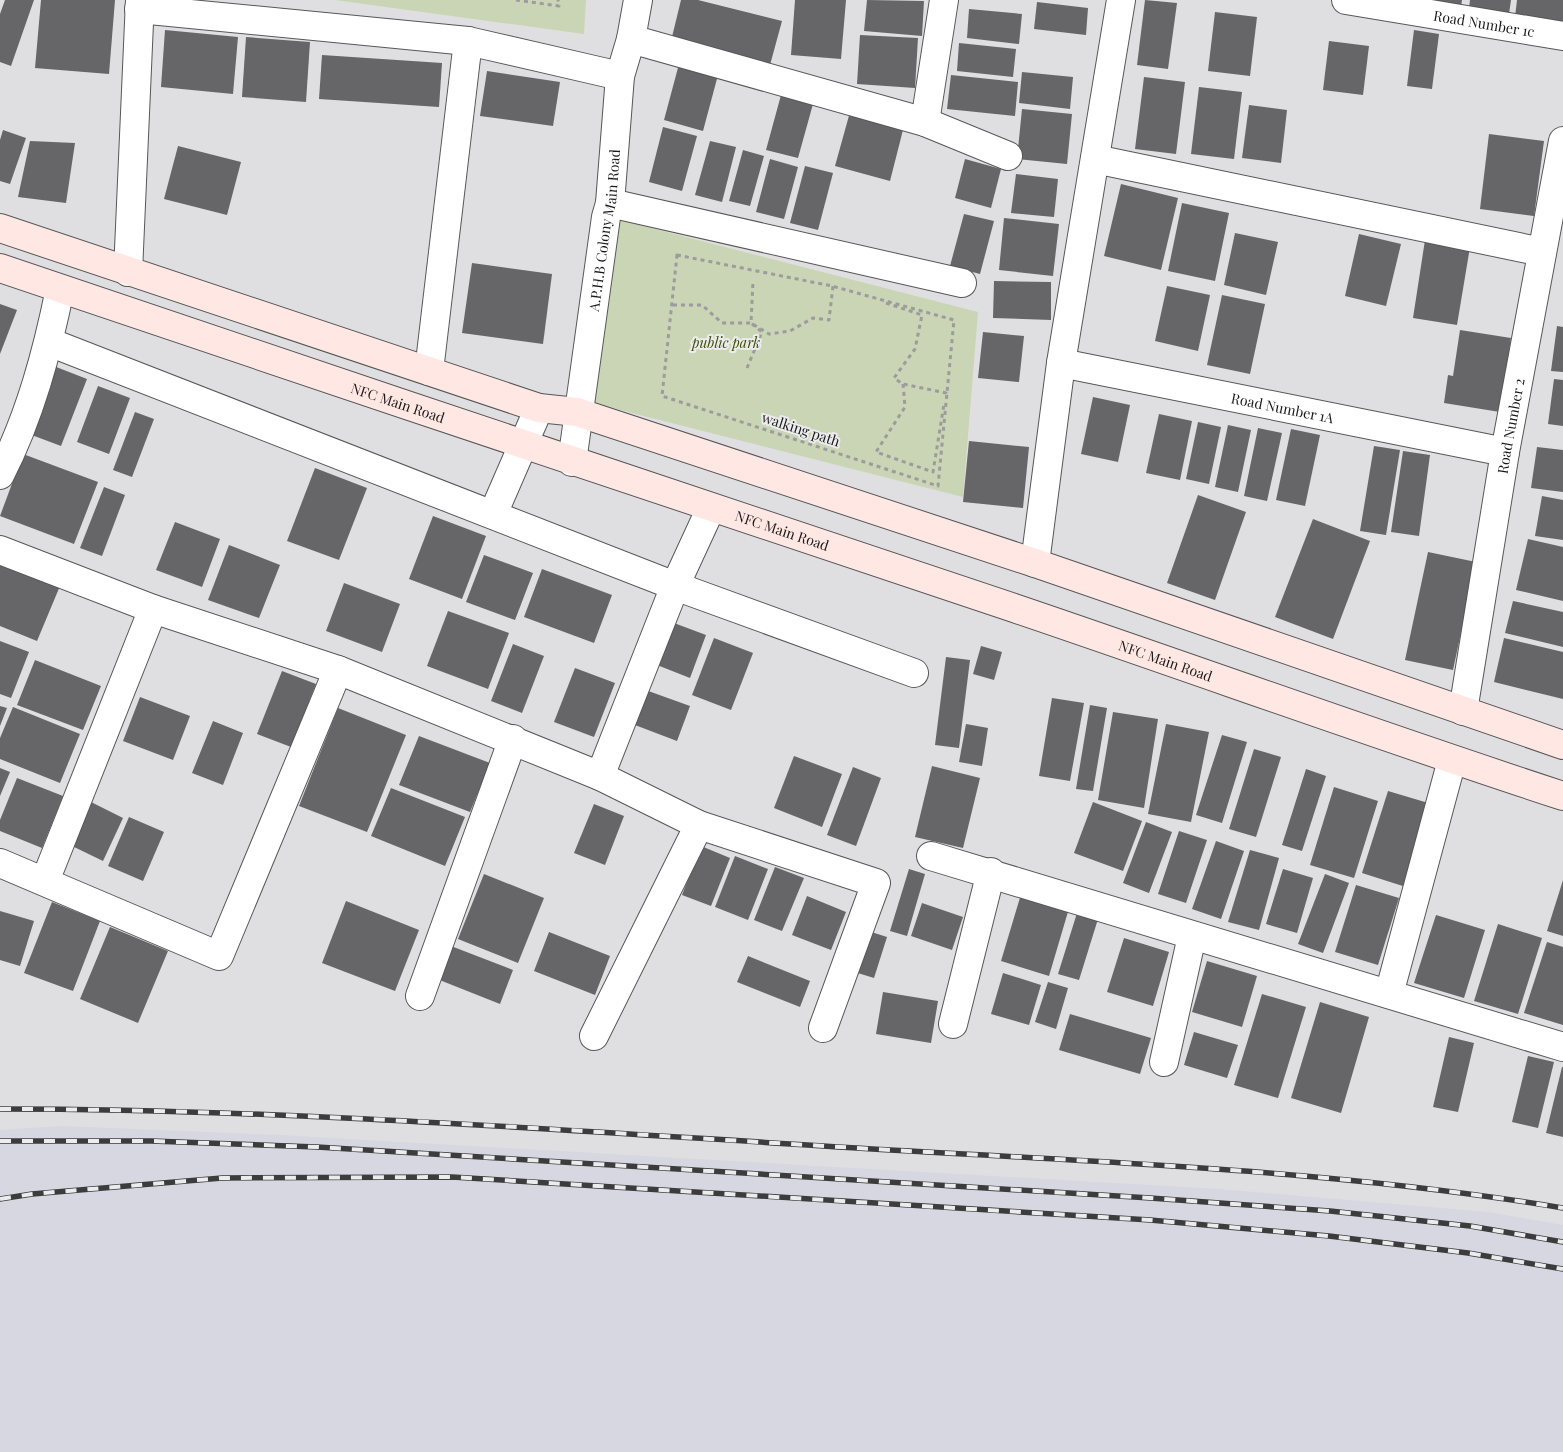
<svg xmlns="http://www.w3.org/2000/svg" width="1563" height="1452" font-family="'Playfair Display',serif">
<rect width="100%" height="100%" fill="#dfdfe1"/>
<polygon fill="#d6d7e1" points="61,1126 280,1135 1219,1189 1488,1212 1563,1225 1563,1452 0,1452 0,1130"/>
<g fill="#c9d5b4">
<polygon points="335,0 586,0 584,34"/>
<polygon points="608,217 978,312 963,497 581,400"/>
</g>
<g fill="#666668">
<polygon points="5,0 34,0 11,66 0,62 0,14"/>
<polygon points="41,0 115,0 109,74 35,68"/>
<polygon points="681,0 698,0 782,21 770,65 671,41"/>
<polygon points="795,0 846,0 841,59 791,55"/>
<polygon points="867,0 924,1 922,36 864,31"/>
<polygon points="1145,0 1177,3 1168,69 1137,65"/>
<polygon points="1417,0 1462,0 1461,7"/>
<polygon points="1470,0 1511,0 1508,21 1468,16"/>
<polygon points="1517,0 1563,0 1563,23 1515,17"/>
<polygon points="1037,2 1088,8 1086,35 1034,29"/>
<polygon points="969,9 1022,14 1019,44 967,38"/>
<polygon points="1215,12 1257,17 1250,76 1208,71"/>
<polygon points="165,30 238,37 233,94 161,87"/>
<polygon points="1414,30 1439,34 1432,89 1407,86"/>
<polygon points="860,35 918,38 915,88 857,84"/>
<polygon points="246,37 310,42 306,102 242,97"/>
<polygon points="1329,41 1369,46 1363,95 1323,90"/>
<polygon points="959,43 1016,49 1013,77 957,71"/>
<polygon points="322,55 442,63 439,107 319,99"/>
<polygon points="679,64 718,75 703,131 664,120"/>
<polygon points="487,71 560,82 553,126 480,116"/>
<polygon points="1022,72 1073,77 1070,109 1019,103"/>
<polygon points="951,75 1018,82 1015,116 947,109"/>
<polygon points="1144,77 1185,82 1176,154 1135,149"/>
<polygon points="1199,87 1242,92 1234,159 1191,154"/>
<polygon points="781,95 813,104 798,158 766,150"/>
<polygon points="1249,105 1287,110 1281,163 1242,158"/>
<polygon points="1022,109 1072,114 1067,164 1017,159"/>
<polygon points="850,112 904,126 890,181 835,166"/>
<polygon points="663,127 697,136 682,191 649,182"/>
<polygon points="3,130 26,138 10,184 0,181 0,140"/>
<polygon points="1489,134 1544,141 1534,216 1480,209"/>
<polygon points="30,141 75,143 66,203 18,197"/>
<polygon points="710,141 736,147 722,202 695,195"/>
<polygon points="178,146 241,162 227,215 164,199"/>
<polygon points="743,150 764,156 750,206 729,201"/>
<polygon points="770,159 798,167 784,219 756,212"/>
<polygon points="965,159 1001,169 991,208 955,198"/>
<polygon points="805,166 833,173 818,230 790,223"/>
<polygon points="1016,174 1058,179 1054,217 1011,213"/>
<polygon points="1121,184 1178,198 1161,270 1104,256"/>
<polygon points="1182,203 1229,213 1215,281 1168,271"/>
<polygon points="964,214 994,221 980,274 950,266"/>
<polygon points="1004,218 1059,224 1053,276 999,270"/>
<polygon points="1235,233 1278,242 1266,295 1224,285"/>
<polygon points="1359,234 1401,244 1386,306 1345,296"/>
<polygon points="1425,240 1470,247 1457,325 1413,318"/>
<polygon points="472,263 552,274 543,344 462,333"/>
<polygon points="994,281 1051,282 1051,320 993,318"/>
<polygon points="1167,286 1210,295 1198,351 1155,341"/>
<polygon points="1222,295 1265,304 1250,374 1207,365"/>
<polygon points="0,304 17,310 0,354"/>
<polygon points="1557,326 1563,327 1563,372 1551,371"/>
<polygon points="1460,330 1511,338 1500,412 1444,403 1448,375 1453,376"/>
<polygon points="983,332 1024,336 1019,382 978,378"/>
<polygon points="46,363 87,379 61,446 21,431"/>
<polygon points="1554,379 1563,380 1563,426 1548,424"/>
<polygon points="98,386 130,398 109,454 77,442"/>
<polygon points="1093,397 1130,405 1118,462 1081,454"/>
<polygon points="135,412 154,419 132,477 113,470"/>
<polygon points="1159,414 1192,421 1180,480 1146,473"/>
<polygon points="1198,422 1221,427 1209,484 1186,479"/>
<polygon points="1228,425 1251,430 1238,492 1215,487"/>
<polygon points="1258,428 1282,433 1267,501 1244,496"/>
<polygon points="1291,429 1320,435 1305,506 1276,500"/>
<polygon points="969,441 1029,447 1023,508 963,502"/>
<polygon points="1374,446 1400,450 1386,535 1360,531"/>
<polygon points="1537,447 1563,450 1563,492 1531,488"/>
<polygon points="1403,451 1430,455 1419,536 1391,532"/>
<polygon points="23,454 98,482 74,544 0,516"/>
<polygon points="315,468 367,488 339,560 287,541"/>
<polygon points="104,487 125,495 102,556 80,548"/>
<polygon points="1198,495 1246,512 1215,600 1167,583"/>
<polygon points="1542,496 1563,500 1563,540 1535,536"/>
<polygon points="433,516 486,536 462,599 409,579"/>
<polygon points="1313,519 1370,541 1333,639 1275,617"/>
<polygon points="175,522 220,539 202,587 156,570"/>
<polygon points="1528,539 1563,547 1563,601 1516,590"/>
<polygon points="229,545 280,565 259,618 208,600"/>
<polygon points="1428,552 1476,562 1453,670 1405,660"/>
<polygon points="484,555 533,573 515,620 466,602"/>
<polygon points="0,561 60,586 37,641 0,626"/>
<polygon points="542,569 612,595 594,643 524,617"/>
<polygon points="344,583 400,604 382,652 326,631"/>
<polygon points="1513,601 1563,612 1563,647 1505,633"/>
<polygon points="448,611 509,633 488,689 427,666"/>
<polygon points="674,623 706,635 690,678 657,665"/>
<polygon points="714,638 753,653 731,710 692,695"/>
<polygon points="1504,638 1563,652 1563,699 1494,682"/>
<polygon points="0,641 29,652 11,698 0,694"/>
<polygon points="513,644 544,656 522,713 491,701"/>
<polygon points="981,646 1002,652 994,680 973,674"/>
<polygon points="946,657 970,660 959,748 935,745"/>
<polygon points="35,660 101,686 83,730 17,705"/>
<polygon points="575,668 615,683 594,737 554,722"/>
<polygon points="282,671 316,684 291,747 257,734"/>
<polygon points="640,688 690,706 677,741 627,722"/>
<polygon points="140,697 190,716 173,760 123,741"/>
<polygon points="1052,698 1084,703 1070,781 1039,776"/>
<polygon points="1090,705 1107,708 1093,791 1076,789"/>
<polygon points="0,706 7,708 0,726"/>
<polygon points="13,707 80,734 60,783 0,759 0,738"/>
<polygon points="338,708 406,735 367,832 299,806"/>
<polygon points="1113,712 1158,719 1144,808 1098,800"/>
<polygon points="213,721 243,733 223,785 192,773"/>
<polygon points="966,724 988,728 982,766 959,762"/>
<polygon points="1166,724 1209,732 1191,822 1148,814"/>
<polygon points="1222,735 1247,742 1222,823 1196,815"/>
<polygon points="419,736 490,763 470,812 399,785"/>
<polygon points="1254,749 1281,757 1256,837 1229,829"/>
<polygon points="794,756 842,774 822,827 774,808"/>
<polygon points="932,766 980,778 963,848 915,837"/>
<polygon points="853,767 881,778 856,846 827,835"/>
<polygon points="0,768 10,772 0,796"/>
<polygon points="1306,769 1326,776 1302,851 1282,845"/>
<polygon points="17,778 63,796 42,848 0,831 0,820"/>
<polygon points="1334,787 1378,801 1354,878 1310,865"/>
<polygon points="391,788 465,817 445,866 371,836"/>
<polygon points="1388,791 1435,805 1409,888 1362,873"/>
<polygon points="91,802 123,818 103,861 70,845"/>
<polygon points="1093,802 1142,821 1123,871 1074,853"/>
<polygon points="594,804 624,816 605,865 574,853"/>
<polygon points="129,817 164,832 143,881 108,866"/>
<polygon points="1146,822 1172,832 1149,893 1123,883"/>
<polygon points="1179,831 1207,840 1186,903 1158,894"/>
<polygon points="1216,841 1244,851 1221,919 1192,909"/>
<polygon points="701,846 730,858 711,906 682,895"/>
<polygon points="1250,850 1279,858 1259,930 1228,922"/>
<polygon points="735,856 768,869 748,920 715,907"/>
<polygon points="775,867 804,878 782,931 754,920"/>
<polygon points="909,869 925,874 907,936 890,931"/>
<polygon points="1283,869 1313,878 1297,933 1266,924"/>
<polygon points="484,874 544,898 518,963 458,939"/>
<polygon points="1325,874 1349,883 1323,953 1298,944"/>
<polygon points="1563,880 1563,936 1547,931"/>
<polygon points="1356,885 1399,898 1378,965 1335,952"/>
<polygon points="1022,891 1070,905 1049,976 1001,961"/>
<polygon points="807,896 846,912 831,950 792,935"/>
<polygon points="346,901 419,930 395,991 322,963"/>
<polygon points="52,902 100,921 73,991 24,973"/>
<polygon points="922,903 963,917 952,950 911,936"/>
<polygon points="0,911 34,921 20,966 0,960"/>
<polygon points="1077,913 1098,919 1079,980 1058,974"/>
<polygon points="1436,915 1485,930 1464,998 1414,983"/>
<polygon points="1498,924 1542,938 1518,1014 1474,1001"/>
<polygon points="110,927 168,951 138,1023 80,999"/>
<polygon points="862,929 887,937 874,978 848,970"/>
<polygon points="549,932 610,956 595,995 534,971"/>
<polygon points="1124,938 1169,952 1153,1006 1107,992"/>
<polygon points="1547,942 1563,947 1563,1025 1524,1013"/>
<polygon points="451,946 513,970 500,1004 437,979"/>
<polygon points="748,956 810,981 800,1007 737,982"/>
<polygon points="1207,961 1257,976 1242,1027 1192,1012"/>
<polygon points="1003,973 1041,985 1029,1025 991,1014"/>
<polygon points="1048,982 1068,988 1056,1029 1035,1022"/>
<polygon points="883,992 938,1001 931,1043 876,1034"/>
<polygon points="1262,994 1306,1007 1278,1098 1234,1085"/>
<polygon points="1320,1002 1369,1017 1341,1113 1291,1098"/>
<polygon points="1070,1014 1151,1038 1140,1074 1059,1050"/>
<polygon points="1194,1032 1238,1045 1227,1078 1184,1065"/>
<polygon points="1449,1037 1474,1043 1458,1112 1433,1107"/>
<polygon points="1528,1056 1554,1062 1538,1128 1512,1122"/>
<polygon points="1562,1067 1563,1067 1563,1137 1546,1133"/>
</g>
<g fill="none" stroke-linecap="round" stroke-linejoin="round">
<defs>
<g id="minor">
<path id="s1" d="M 1346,0 L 1563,36"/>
<polyline points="139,9 468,41 620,76"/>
<polyline points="631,39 925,122 1008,156"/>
<polyline points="925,122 944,0"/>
<polyline points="1095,159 1542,252"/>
<polyline points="610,203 962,283"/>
<polyline points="128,272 140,0"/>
<polyline points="49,342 675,586 914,673"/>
<path id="s2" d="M 1061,363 L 1505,452"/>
<polyline points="429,371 468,41"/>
<path d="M 0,475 C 30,416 47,353 60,289"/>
<polyline points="493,514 539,408"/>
<polyline points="0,550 153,609 338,670 600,776 699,825 876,883 823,1028"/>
<polyline points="1035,563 1061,363 1121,0"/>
<path id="s3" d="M 1463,711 L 1505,452 L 1563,141"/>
<polyline points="600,776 675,586 711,508"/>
<polyline points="931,856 1563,1047"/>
<polyline points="0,863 219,956 338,670"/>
<polyline points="45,881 153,609"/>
<polyline points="1389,994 1452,760"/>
<polyline points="420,996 513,739"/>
<polyline points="953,1024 991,872"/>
<polyline points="594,1036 699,825"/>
<polyline points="1164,1062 1192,936"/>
</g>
<g id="tertiary">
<path id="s4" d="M 572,462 L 606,217 L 610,203 L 620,76 L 631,39 L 638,0"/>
</g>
<g id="secondary">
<polyline points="0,228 539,408 577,412 1035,563 1563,745"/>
<path id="s5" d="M 0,268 C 337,384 677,493 1014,608 C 1197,670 1379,736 1563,796"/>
</g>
</defs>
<use href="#minor" stroke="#575759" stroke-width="30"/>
<use href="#tertiary" stroke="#575759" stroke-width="30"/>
<use href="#secondary" stroke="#575759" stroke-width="30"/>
<g stroke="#9c9c9d" stroke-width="3" stroke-dasharray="4 4" stroke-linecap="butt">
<polyline points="516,0 559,6 558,0"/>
<polygon points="677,255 832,286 954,320 938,486 662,396"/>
<polyline points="886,303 922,315 915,349 894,378 903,384 946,393 946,395"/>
<polyline points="673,305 702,305 722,323 751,323 753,281"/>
<polyline points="747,368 762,332 751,323 769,334 790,331 813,318 829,320 833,286"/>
<polyline points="903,384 905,407 876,452 933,472 944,404"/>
</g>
<use href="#minor" stroke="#fff" stroke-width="28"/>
<use href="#tertiary" stroke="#fff" stroke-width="28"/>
<use href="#secondary" stroke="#ffe7e4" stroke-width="28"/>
<defs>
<g id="rail">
<path d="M 0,1109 C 286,1109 572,1131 857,1148 C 1093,1162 1330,1169 1563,1208"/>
<polyline points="0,1141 151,1141 317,1147 1150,1198 1330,1211 1470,1226 1563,1242"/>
<polyline points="0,1199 32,1194 222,1178 452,1177 1150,1220 1329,1236 1468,1253 1563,1269"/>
</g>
</defs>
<use href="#rail" stroke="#3c3c3c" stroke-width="5.5"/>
<use href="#rail" stroke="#ececef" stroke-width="4" stroke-dasharray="11" stroke-linecap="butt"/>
</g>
<g text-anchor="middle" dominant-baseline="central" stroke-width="4" stroke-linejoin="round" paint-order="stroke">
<g font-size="14" fill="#191919" stroke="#ececef">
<text stroke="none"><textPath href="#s1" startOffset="140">Road Number 1c</textPath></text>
<text stroke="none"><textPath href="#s4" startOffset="234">A.P.H.B Colony Main Road</textPath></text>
<text stroke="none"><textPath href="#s5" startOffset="420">NFC Main Road</textPath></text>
<text stroke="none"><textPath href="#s2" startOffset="226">Road Number 1A</textPath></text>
<text stroke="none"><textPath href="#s3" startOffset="289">Road Number 2</textPath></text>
<text transform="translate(801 429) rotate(18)">walking path</text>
<text stroke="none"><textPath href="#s5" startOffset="825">NFC Main Road</textPath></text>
<text stroke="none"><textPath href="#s5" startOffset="1230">NFC Main Road</textPath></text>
</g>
<g font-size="14" font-style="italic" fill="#3c4e03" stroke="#ececef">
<text x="726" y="342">public park</text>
</g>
</g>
</svg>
